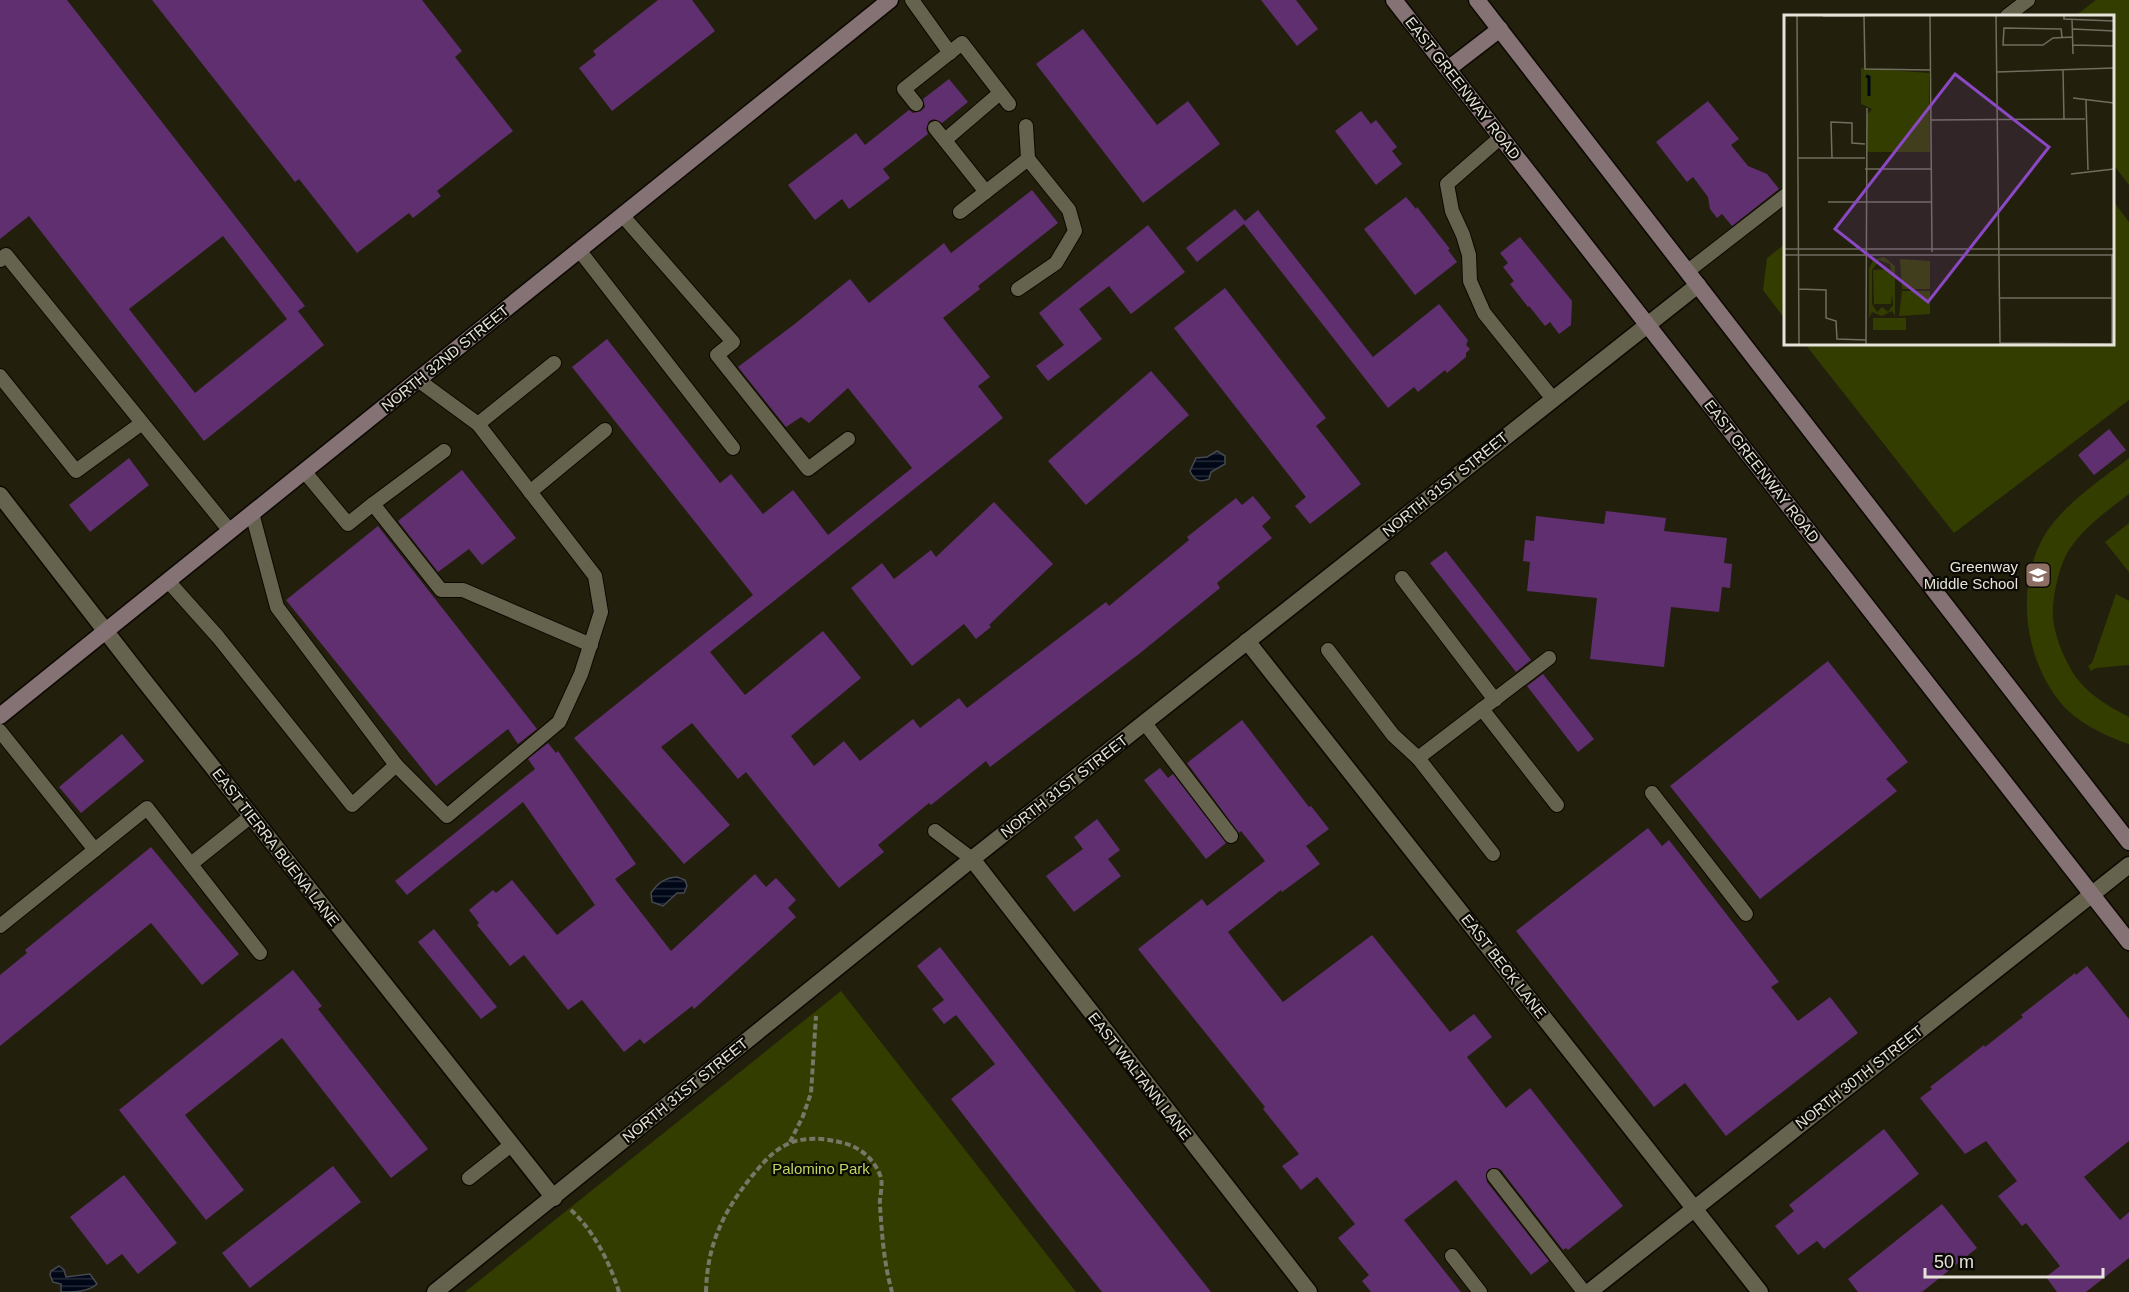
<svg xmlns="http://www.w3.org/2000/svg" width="2129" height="1292" font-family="Arial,sans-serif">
<defs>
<pattern id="water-rules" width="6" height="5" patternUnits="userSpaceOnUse" patternTransform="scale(1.5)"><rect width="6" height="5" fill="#000716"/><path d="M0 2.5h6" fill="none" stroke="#252b37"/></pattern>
</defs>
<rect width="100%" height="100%" fill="#221f0d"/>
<g fill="#343d00">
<polygon points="2096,0 2129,0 2129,185 2113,164 2112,16 2075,16"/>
<polygon points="2113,201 2129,222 2129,400 1954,533 1805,344 2112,344"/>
<polygon points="1785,244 1785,319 1763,290 1767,258"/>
<path d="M 2129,458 L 2129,494 C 2107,511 2085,526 2069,550 C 2059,565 2052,598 2053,616 C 2054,636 2066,664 2078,680 C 2092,697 2110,707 2129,717 L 2129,744 C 2105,736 2076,722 2060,702 C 2022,655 2014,577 2050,527 C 2071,499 2102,479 2129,458 Z"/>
<polygon points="2129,523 2129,572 2105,542"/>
<polygon points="2116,594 2129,601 2129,665 2096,668 2091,671 2088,666 2092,663"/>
<polygon points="841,991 1076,1292 465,1292"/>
</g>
<g fill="url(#water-rules)" stroke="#454950" stroke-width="1.5">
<path d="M 1217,451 L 1225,456 L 1225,464 L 1211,472 L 1209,479 C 1199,483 1194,480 1190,471 L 1196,458 L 1207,457 Z"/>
<path d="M 677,877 L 685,880 L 687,886 L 684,893 L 677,893 L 663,906 L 652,902 L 651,893 C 658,883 664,878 677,877 Z"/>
<path d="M 59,1266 L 64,1270 L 66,1277 L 90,1274 L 97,1284 C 88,1292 75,1292 61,1292 L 61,1284 L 53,1282 L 50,1275 L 51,1271 Z"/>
</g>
<g fill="#602f70" fill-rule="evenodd">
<path d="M 0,0 L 67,0 L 305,306 L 298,311 L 324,345 L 204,441 L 29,216 L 0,239 ZM 223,236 L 287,319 L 195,393 L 129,309 Z"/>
<polygon points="152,0 422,0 462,51 455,57 513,131 437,191 441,196 413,218 409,213 357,253 299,179 295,182"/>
<polygon points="658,0 692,0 715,31 612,111 579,68 596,55 593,51"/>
<polygon points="1261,0 1296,0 1318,29 1297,46"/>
<polygon points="1083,29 1157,125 1188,101 1220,144 1143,203 1036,64"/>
<polygon points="949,79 968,102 942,123 934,119 929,121 926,129 928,134 883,169 890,178 849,209 842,199 815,220 788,185 856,133 865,145 909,110 913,113 921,111 925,107 923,99"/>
<polygon points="1708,101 1739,139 1731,145 1748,166 1767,174 1779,189 1732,226 1722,214 1717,218 1710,209 1708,197 1693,177 1687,182 1656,142"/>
<polygon points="1361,111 1371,124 1376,120 1397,147 1392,151 1402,164 1376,185 1335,131"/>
<polygon points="1032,190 1058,223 978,286 980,289 943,318 990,377 978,386 1003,418 710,652 745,695 823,631 861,678 791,736 814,766 844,741 860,761 913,719 920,728 959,698 967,708 1106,602 1109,606 1189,540 1187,537 1236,498 1242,505 1253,496 1271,518 1262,526 1272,538 1217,583 1220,588 1139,654 990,767 986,761 931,805 929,803 878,845 884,852 839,888 746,772 738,779 692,723 661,747 730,825 684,864 574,738 753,595 572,367 607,339 720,483 731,474 763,514 793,490 828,535 912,468 848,388 809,423 801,417 786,427 738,367 796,323 850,279 869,303 944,243 951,253"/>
<polygon points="1406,197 1416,209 1417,207 1450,249 1448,250 1457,262 1415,295 1364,229"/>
<polygon points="1235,209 1245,221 1258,210 1373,357 1439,304 1468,340 1466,345 1470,349 1466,353 1466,357 1447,373 1445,370 1418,392 1414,387 1388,408 1244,224 1197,262 1186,248"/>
<polygon points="1148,225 1185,272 1131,314 1109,286 1079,309 1102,339 1048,381 1036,366 1064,345 1039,313"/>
<polygon points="1520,237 1572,301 1571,325 1559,334 1550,322 1545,326 1529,306 1528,307 1510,284 1514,281 1503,267 1508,263 1500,253"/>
<polygon points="1225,288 1326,418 1316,426 1361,484 1310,524 1295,506 1306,497 1174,328"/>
<polygon points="1151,371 1189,415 1086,505 1048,461"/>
<polygon points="2109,429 2126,450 2094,475 2078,455"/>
<polygon points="129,458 149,485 90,532 69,505"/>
<polygon points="462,470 516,538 482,565 469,549 438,572 398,521"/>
<polygon points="994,502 1053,564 989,625 991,627 976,639 964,624 912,666 851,588 882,563 894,579 931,550 936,557"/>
<polygon points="1606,511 1666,518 1664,531 1727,538 1724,563 1732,564 1730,588 1722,587 1719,612 1671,607 1664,667 1590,659 1597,598 1527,591 1530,562 1523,561 1525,540 1534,541 1536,516 1604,524"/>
<polygon points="378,526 537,729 518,744 508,729 436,786 286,600"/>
<polygon points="1446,551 1531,660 1516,672 1430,563"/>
<polygon points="1828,661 1908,762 1886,779 1897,791 1760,899 1670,786"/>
<polygon points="1543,674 1594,739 1578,752 1527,686"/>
<polygon points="1242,720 1309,807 1311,806 1329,829 1306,846 1320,864 1282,892 1281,890 1228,932 1240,948 1283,1002 1372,935 1450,1032 1474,1014 1492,1037 1467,1057 1479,1073 1506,1108 1530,1088 1623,1206 1568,1250 1566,1248 1563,1250 1501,1170 1497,1168 1489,1169 1486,1173 1487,1182 1549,1261 1531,1275 1456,1180 1404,1220 1461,1292 1371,1292 1362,1281 1369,1275 1338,1238 1355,1224 1317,1177 1301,1190 1282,1166 1299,1154 1263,1109 1265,1107 1138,949 1202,899 1207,906 1265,861 1241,831 1239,833 1187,763"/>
<polygon points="122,734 144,761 81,813 59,787"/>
<polygon points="548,743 556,753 558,751 636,864 615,879 671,951 755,874 766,887 776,878 796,900 788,908 796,917 694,1009 692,1006 644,1044 640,1039 624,1052 582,1000 568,1010 524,955 510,966 477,925 479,923 469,910 493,890 496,893 512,880 557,935 595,905 523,802 407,895 395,881 535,769 528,759"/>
<polygon points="1160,768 1168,778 1173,774 1226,843 1206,859 1144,780"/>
<polygon points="1097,819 1120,850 1108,859 1121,876 1074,912 1046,876 1083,849 1074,837"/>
<polygon points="1648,828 1662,846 1669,840 1779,982 1771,987 1798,1021 1830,997 1858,1033 1726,1136 1685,1083 1654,1107 1516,931"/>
<polygon points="151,847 239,954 202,985 151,923 0,1046 0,975 27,953 25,950"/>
<polygon points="434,929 497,1007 481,1019 418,942"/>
<polygon points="940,947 1045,1082 1211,1292 1102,1292 1033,1205 951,1099 995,1064 956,1015 944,1024 932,1009 944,1000 917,966"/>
<polygon points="2087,966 2129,1019 2129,1141 2084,1177 2120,1220 2129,1212 2129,1258 2086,1292 2057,1292 2046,1277 2060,1266 2026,1223 2022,1226 1998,1196 2017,1181 1986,1141 1965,1154 1920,1098 1932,1089 1930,1087 1984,1045 1985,1047 2023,1017 2021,1015 2075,973 2076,975"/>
<polygon points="293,970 322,1006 318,1009 428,1149 391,1178 282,1038 185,1115 244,1190 206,1220 119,1110"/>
<polygon points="1884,1129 1919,1174 1824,1249 1817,1241 1798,1255 1775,1226 1794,1211 1789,1205"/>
<polygon points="333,1166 361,1202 250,1288 222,1253"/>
<polygon points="124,1175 177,1243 138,1274 122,1254 107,1265 70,1217"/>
<polygon points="1942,1204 1977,1248 1922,1292 1858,1292 1848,1279"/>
</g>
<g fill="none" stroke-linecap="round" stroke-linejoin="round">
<defs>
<g id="service">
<polyline points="912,0 950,53"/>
<polyline points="2007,16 2028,0"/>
<polyline points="916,104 904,89 962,43 1009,104"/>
<polyline points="935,128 986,192"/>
<polyline points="1501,137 1447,184 1452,211 1463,235 1469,255 1470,281 1484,313 1553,399"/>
<polyline points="945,140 1000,93"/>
<polyline points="960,212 1028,159 1026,126"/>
<polyline points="622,215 733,342 717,355 808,469 848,439"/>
<polyline points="579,250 733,448"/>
<polyline points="0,260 6,255 230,531"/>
<polyline points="1688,271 1786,195"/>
<polyline points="1018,289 1056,263 1075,231 1069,210 1028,159"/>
<polyline points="0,376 76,471 142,423"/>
<polyline points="418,380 478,424 554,363"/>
<polyline points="304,471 348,524 373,504 441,590 463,590 591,645"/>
<polyline points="530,492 605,430"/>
<polyline points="373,504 444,451"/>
<polyline points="1402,578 1495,700"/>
<polyline points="168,581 218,637 352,805 396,765 277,607 252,513"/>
<polyline points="1328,650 1393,735 1418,758"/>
<polyline points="1482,709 1557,805"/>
<polyline points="1144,722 1231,836"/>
<polyline points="0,731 95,850"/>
<polyline points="396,765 447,816 559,722 581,674 601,612 595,576 478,424"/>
<polyline points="1652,793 1746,914"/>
<polyline points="935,831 972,859"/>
<polyline points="1493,854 1418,758 1549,658"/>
<polyline points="191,864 251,816"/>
<polyline points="0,926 147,808 260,953"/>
<polyline points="1494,1176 1584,1292"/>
<polyline points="469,1178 511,1145"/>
<polyline points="1452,1256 1480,1292"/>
</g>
<g id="minor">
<polyline points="0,495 142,678 554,1198"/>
<polyline points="1247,641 1760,1292"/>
<polyline points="972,859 1309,1292"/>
<polyline points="435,1292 972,859 1698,285"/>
<polyline points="1589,1292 2129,865"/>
</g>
<g id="secondary">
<polyline points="1394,0 2129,942"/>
<polyline points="1477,0 2129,842"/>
<polyline points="1448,69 1500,29"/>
<polyline points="0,716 890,0"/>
</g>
</defs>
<use href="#service" stroke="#0c0800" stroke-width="16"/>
<use href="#minor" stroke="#0c0800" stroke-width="19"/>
<use href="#secondary" stroke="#0c0800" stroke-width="19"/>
<g stroke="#787667" stroke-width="4" stroke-dasharray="6 3" stroke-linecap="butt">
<polyline points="790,1142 803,1116 811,1093 816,1016"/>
<path d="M 571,1210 C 594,1231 610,1263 619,1292"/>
<path d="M 706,1292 C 707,1245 723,1212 752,1176 C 763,1163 773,1150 790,1143 C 805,1137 823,1138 839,1142 C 857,1145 873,1157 880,1175 C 884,1185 879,1196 880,1206 C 882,1235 884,1264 892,1292"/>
</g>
<use href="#service" stroke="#65624e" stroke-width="14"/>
<use href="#minor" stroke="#65624e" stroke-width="16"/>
<use href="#secondary" stroke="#847274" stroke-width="16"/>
</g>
<defs>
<symbol id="school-square" viewBox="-11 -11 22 22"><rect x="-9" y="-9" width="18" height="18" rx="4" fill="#8d6e63" stroke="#0a0903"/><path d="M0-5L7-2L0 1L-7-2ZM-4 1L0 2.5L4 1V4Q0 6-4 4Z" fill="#fff"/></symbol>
</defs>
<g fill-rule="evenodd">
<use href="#school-square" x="2023" y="560" width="30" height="30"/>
</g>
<g text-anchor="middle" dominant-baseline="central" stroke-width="4.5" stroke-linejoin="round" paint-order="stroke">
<g font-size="15" fill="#e6e4d9" stroke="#0a0903">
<text transform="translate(1463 88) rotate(52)">EAST GREENWAY ROAD</text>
<text transform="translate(445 358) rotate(-39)">NORTH 32ND STREET</text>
<text transform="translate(1762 471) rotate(52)">EAST GREENWAY ROAD</text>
<text transform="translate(1445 484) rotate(-39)">NORTH 31ST STREET</text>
<text transform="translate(1064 786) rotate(-38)">NORTH 31ST STREET</text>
<text transform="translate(276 847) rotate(52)">EAST TIERRA BUENA LANE</text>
<text transform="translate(1504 966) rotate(52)">EAST BECK LANE</text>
<text transform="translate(1140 1076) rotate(52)">EAST WALTANN LANE</text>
<text transform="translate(1859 1077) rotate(-38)">NORTH 30TH STREET</text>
<text transform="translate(685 1090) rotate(-39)">NORTH 31ST STREET</text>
</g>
<g font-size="15" fill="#e6e4d9" stroke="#0a0903" text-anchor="end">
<text x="2018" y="566">Greenway<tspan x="2018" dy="17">Middle School</tspan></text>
</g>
<g font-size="15" fill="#bfd65f" stroke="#0a0903">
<text x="821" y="1168">Palomino Park</text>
</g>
</g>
<g transform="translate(1784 15)">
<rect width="330" height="330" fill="#221f0d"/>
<path d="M 77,53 L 145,58 L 146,137 L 82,137 L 83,100 L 88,94 L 77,89 ZM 100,242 L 111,251 L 111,301 L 108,296 L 98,301 L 88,297 L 85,303 L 85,254 L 89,245 ZM 95,245 L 106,249 L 109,264 L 106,254 L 89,255 L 90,289 L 107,289 L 108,279 L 109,290 L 104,297 L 98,292 L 93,297 L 88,289 L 88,255 ZM 116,244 L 146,246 L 146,274 L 118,274 ZM 118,276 L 146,276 L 146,299 L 115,301 ZM 89,303 L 122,303 L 122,315 L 89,315 Z" fill="#343d00" fill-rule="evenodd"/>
<path fill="none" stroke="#000716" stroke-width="3" d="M 82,61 L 85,62 L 85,81"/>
<path fill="none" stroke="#706e5f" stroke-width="1.5" d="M 13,1 L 15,329M 39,1 L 80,1M 80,1 L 81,54 L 146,55M 146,1 L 148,237M 212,1 L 216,329M 280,1 L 280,4 L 330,6M 288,4 L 289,39M 289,14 L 330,16M 278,22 L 277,14 L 220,13 L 219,30 L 259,30 L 269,23 L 289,22M 289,30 L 330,31M 279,55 L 280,105M 213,57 L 330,53M 289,83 L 330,88M 302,85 L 304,155M 147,105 L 301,104M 14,143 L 81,143M 48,143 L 47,107 L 68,108 L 68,128 L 81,129M 81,154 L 148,154M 287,159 L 330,154M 44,187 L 148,187M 0,234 L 330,234M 328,239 L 328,329M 0,240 L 330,240M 15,274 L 42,275 L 42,303 L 52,306 L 53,324 L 82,325M 215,283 L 328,283M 216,328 L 328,329M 82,329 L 83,93"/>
<path fill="#8b48c3" fill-opacity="0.15" stroke="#8b48c3" stroke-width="3" d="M 171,59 L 265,132 L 144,287 L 51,214 Z"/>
<rect width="330" height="330" fill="none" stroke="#e6e4d9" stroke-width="3"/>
</g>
<path d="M1925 1268v9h178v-9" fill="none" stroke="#e6e4d9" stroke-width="3"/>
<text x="1934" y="1268" font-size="18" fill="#e6e4d9" stroke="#0a0903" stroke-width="4.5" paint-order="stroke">50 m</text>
</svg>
